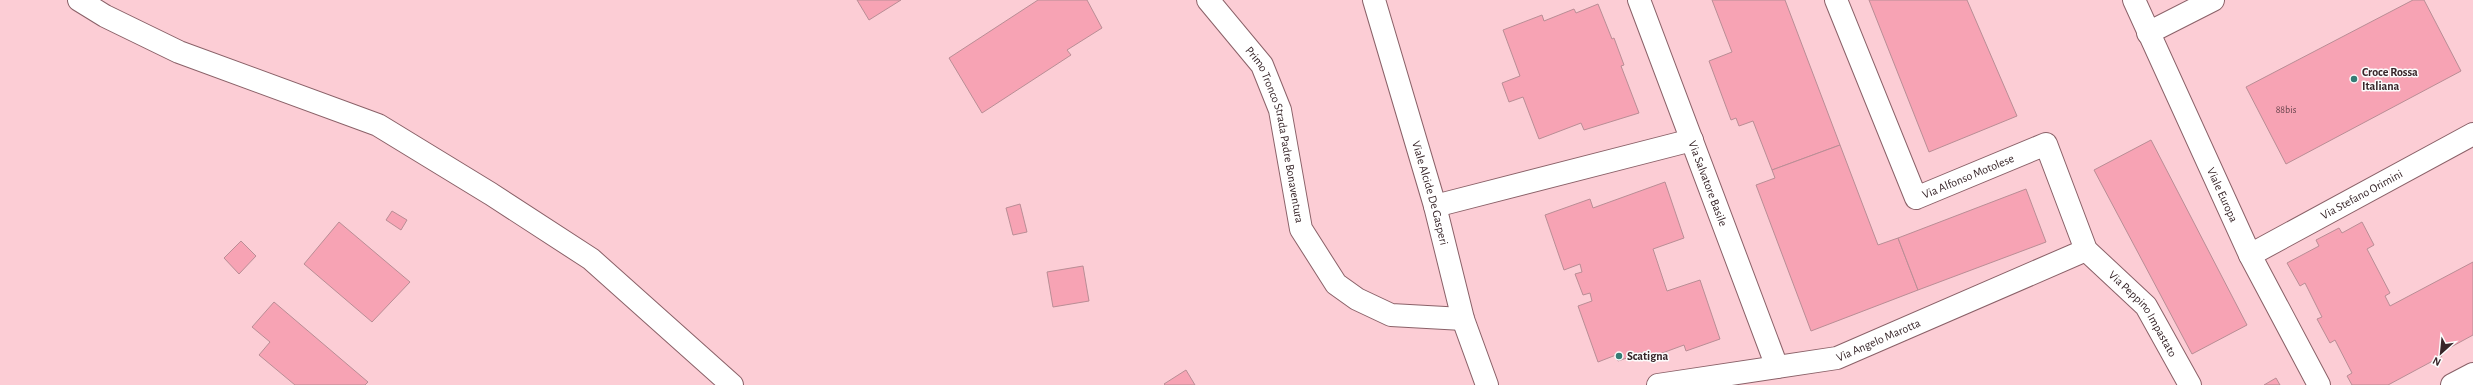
<svg xmlns="http://www.w3.org/2000/svg" width="2473" height="385" font-family="'Alegreya Sans',sans-serif">
<rect width="100%" height="100%" fill="#fccdd5"/>
<g fill="#f7a3b4" stroke="#b98d95">
<polygon points="857,0 901,0 869,20"/>
<polygon points="1038,0 1087,0 1102,28 1067,50 1071,55 982,113 949,58"/>
<polygon points="1712,0 1785,0 1840,145 1772,170 1753,121 1739,126 1736,118 1731,120 1709,61 1732,52"/>
<polygon points="1869,0 1967,0 2017,116 1929,152"/>
<polygon points="2413,0 2424,0 2461,71 2286,164 2246,87"/>
<polygon points="1598,4 1612,39 1614,38 1624,65 1621,66 1639,113 1584,130 1581,123 1539,139 1523,97 1509,102 1502,83 1520,76 1503,30 1542,15 1544,21 1574,9 1576,13"/>
<polygon points="2151,140 2247,325 2192,354 2094,170"/>
<polygon points="1840,145 1878,245 1898,238 1918,290 1811,331 1756,185 1775,178 1772,170"/>
<polygon points="1665,182 1684,238 1653,249 1667,291 1700,280 1720,339 1686,351 1684,345 1646,359 1644,352 1618,361 1616,355 1598,362 1578,306 1592,301 1590,293 1583,295 1575,274 1582,272 1580,264 1564,270 1545,215 1590,199 1593,208"/>
<polygon points="2026,189 2046,242 1918,290 1898,238"/>
<polygon points="1020,204 1027,232 1013,235 1006,208"/>
<polygon points="392,211 407,220 401,230 386,220"/>
<polygon points="339,222 410,282 372,322 304,264"/>
<polygon points="2362,222 2374,245 2367,249 2390,293 2385,296 2390,306 2473,262 2473,335 2440,353 2442,356 2388,385 2352,385 2347,376 2352,373 2335,340 2330,343 2317,319 2322,317 2305,283 2300,286 2287,263 2319,246 2316,240 2339,228 2342,233"/>
<polygon points="241,241 256,256 239,274 224,258"/>
<polygon points="1083,266 1089,301 1053,307 1047,272"/>
<polygon points="274,302 368,382 365,385 295,385 259,355 270,342 252,327"/>
<polygon points="1186,370 1195,385 1165,385 1164,384"/>
<polygon points="2276,378 2280,385 2264,385"/>
</g>
<g fill="none" stroke-linecap="round" stroke-linejoin="round">
<defs>
<g id="minor">
<path id="s1" d="M 1208,0 L 1262,65 L 1280,110 L 1301,229 L 1336,284 L 1357,299 L 1391,315 L 1463,319"/>
<path id="s2" d="M 1639,0 L 1777,367"/>
<path id="s3" d="M 1836,0 L 1916,198 L 2046,144 L 2086,250 L 2146,306 L 2190,385"/>
<path id="s4" d="M 2134,0 L 2250,255 L 2319,385"/>
<polyline points="2148,33 2213,0"/>
<polyline points="1435,206 1692,140"/>
<path id="s5" d="M 2250,255 L 2473,134"/>
<path id="s6" d="M 1658,385 L 1837,358 L 2086,250"/>
<polyline points="2452,385 2473,374"/>
</g>
<g id="major">
<polyline points="79,0 105,16 179,52 378,125 491,194 591,259 732,385"/>
<path id="s7" d="M 1374,0 L 1435,206 L 1463,319 L 1487,385"/>
</g>
</defs>
<use href="#minor" stroke="#8a6168" stroke-width="24"/>
<use href="#major" stroke="#8a6168" stroke-width="24"/>
<use href="#minor" stroke="#fff" stroke-width="22"/>
<use href="#major" stroke="#fff" stroke-width="22"/>
</g>
<g fill="#357c75" stroke="#fcfcfc" stroke-width="1.5">
<circle cx="2354" cy="79" r="4"/>
<circle cx="1619" cy="356" r="4"/>
</g>
<g text-anchor="middle" dominant-baseline="central" stroke-width="3" stroke-linejoin="round" paint-order="stroke">
<g font-size="10" fill="#67444c">
<text x="2286" y="110">88bis</text>
</g>
<g font-size="12" font-weight="bold" fill="#372529" stroke="#fcfcfc" text-anchor="start">
<text x="2362" y="72">Croce Rossa<tspan x="2362" dy="14">Italiana</tspan></text>
<text x="1627" y="356">Scatigna</text>
</g>
<g font-size="12" fill="#372529" stroke="#fcfcfc">
<text stroke="none"><textPath href="#s1" startOffset="155">Primo Tronco Strada Padre Bonaventura</textPath></text>
<text stroke="none"><textPath href="#s3" startOffset="270">Via Alfonso Motolese</textPath></text>
<text stroke="none"><textPath href="#s2" startOffset="196">Via Salvatore Basile</textPath></text>
<text stroke="none"><textPath href="#s7" startOffset="201">Viale Alcide De Gasperi</textPath></text>
<text stroke="none"><textPath href="#s4" startOffset="214">Viale Europa</textPath></text>
<text stroke="none"><textPath href="#s5" startOffset="127">Via Stefano Orimini</textPath></text>
<text stroke="none"><textPath href="#s3" startOffset="554">Via Peppino Impastato</textPath></text>
<text stroke="none"><textPath href="#s6" startOffset="226">Via Angelo Marotta</textPath></text>
</g>
</g>
<g transform="translate(2441 353) rotate(207)" stroke="#fcfcfc" stroke-width="3" paint-order="stroke">
<path d="M0-3L7 15L0 10L-7 15Z" fill="#372529"/>
<text y="-6" font-size="11" font-weight="bold" text-anchor="middle" fill="#372529">N</text>
</g>
</svg>
